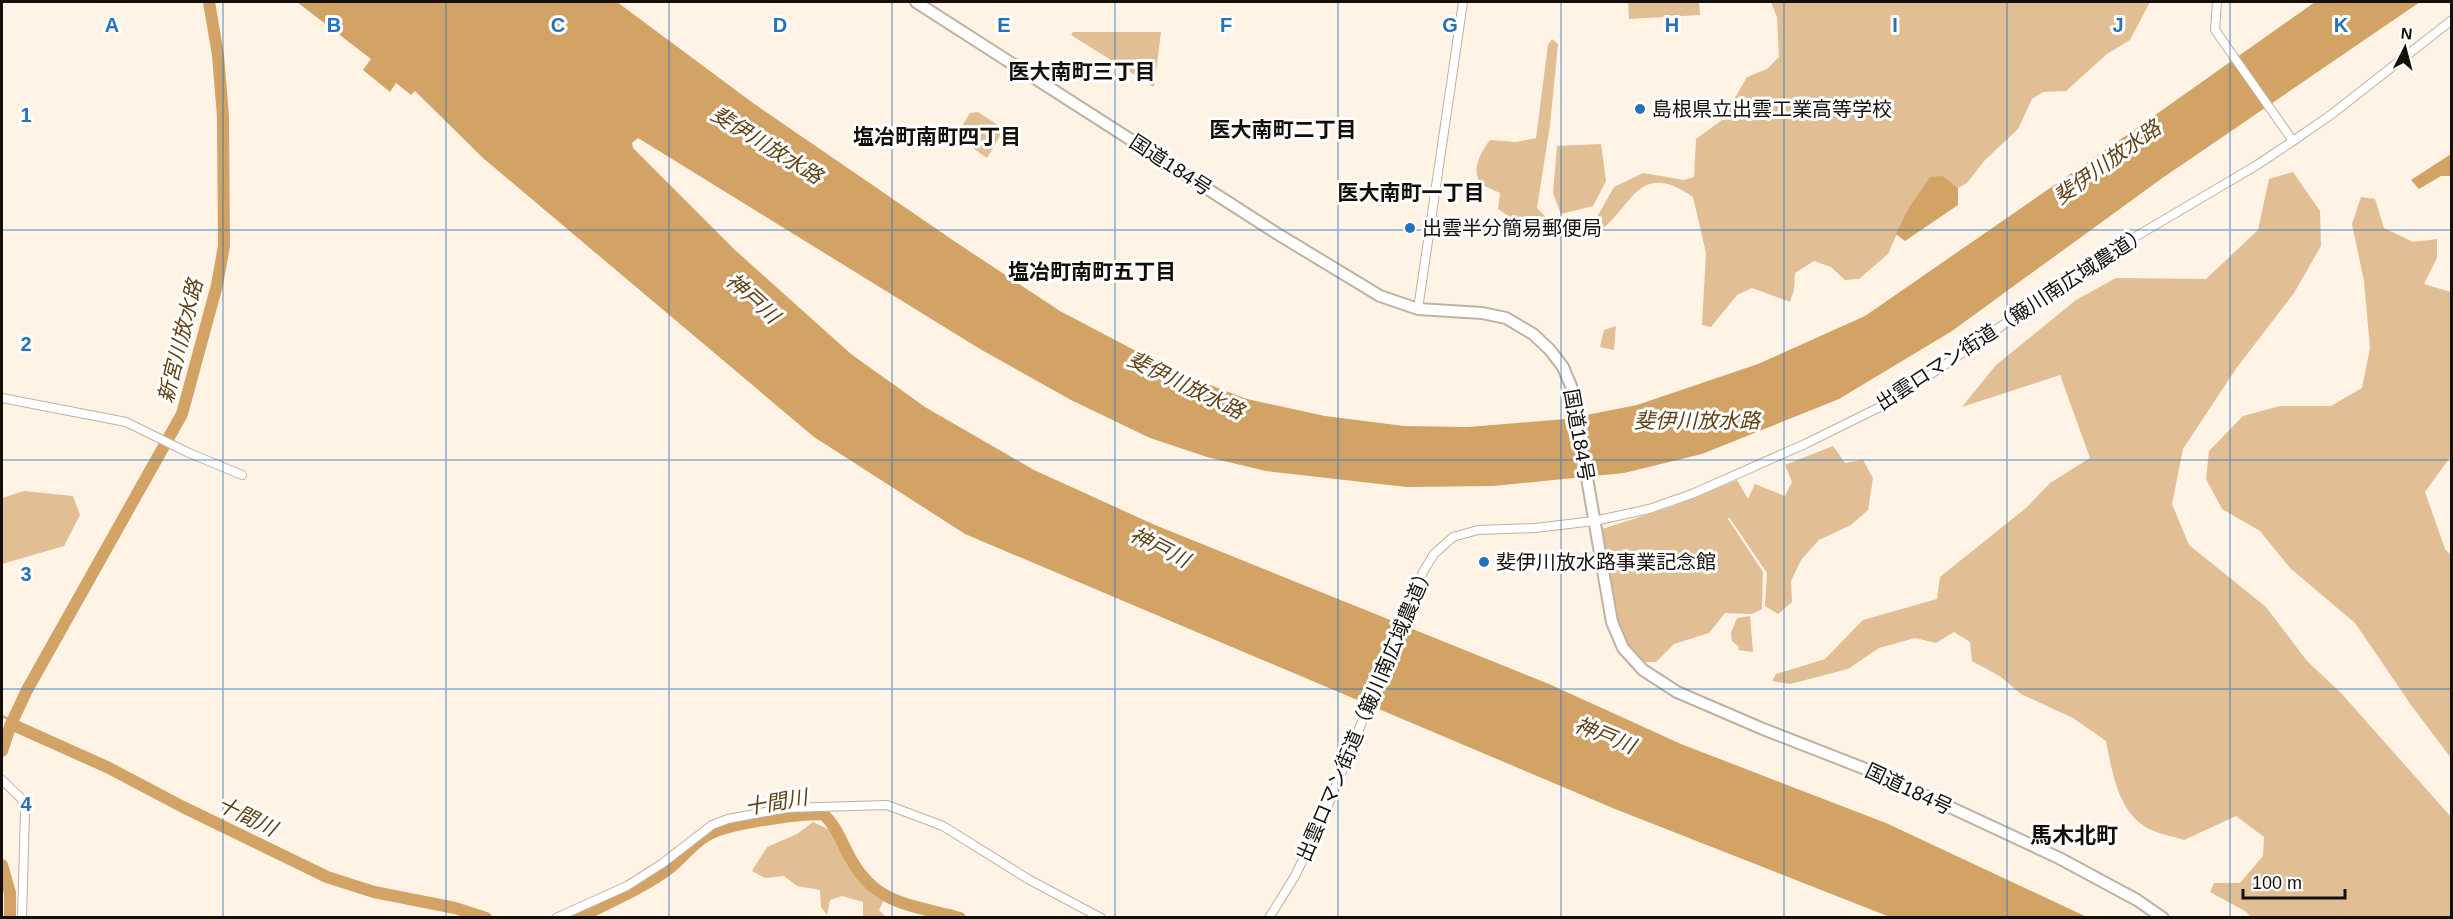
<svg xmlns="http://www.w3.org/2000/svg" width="2453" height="919" font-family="Helvetica,'Noto Sans JP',sans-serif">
<rect width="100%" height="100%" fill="#fff3e5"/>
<g fill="#e1be93">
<polygon points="1628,2 1699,2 1700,15 1629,19"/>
<path d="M 1771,2 L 2150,2 L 2130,40 L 2107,54 L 2066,91 L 2043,92 L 2032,99 L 2018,129 L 1985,160 L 1967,183 L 1958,188 L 1943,176 L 1908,209 L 1888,254 L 1859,279 L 1845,280 L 1831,267 L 1814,261 L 1795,273 L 1794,290 L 1790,302 L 1752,288 L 1737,295 L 1711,327 L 1702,325 L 1706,253 L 1693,197 C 1629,152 1631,227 1583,238 C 1578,239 1570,237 1565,236 C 1534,233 1523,226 1498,209 L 1500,193 C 1495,190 1487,188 1482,184 C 1469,172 1482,150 1490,140 L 1516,142 L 1536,138 L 1548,45 L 1552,39 L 1558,44 L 1550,125 L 1537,208 L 1546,217 L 1576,219 L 1597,217 L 1614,187 L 1643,173 L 1684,180 L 1694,177 L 1696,139 L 1722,120 L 1747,77 L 1767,69 L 1779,57 L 1777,17 Z"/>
<polygon points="1073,32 1161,32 1154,87 1071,35"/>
<polygon points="978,112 1004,129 987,158 956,136 970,113"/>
<polygon points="1601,144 1606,181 1593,206 1561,214 1553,193 1557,146"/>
<path d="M 2293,172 L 2320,211 L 2321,246 L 2294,293 L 2235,370 L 2183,449 L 2172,504 L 2189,545 L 2266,607 L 2307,661 L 2341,693 L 2451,817 L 2451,917 L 2251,917 L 2245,911 L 2210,892 L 2214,883 L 2240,883 L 2263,856 L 2264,837 L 2236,816 L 2184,840 C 2172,836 2154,833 2144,826 C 2117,808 2112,770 2106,741 L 2073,718 L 2021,694 L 2001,677 L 1972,661 L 1970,642 L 1954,632 L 1936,643 L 1915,638 L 1879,648 L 1848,669 L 1790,684 L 1772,681 L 1776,674 L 1825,659 L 1863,620 L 1937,599 L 1940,577 L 2026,508 L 2050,483 L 2090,458 L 2060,375 L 1962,407 L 1996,365 L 2076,300 L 2116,278 L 2206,279 L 2258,230 L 2269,179 Z"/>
<polygon points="2361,197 2375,199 2384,228 2413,242 2437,239 2437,258 2424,284 2451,292 2451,456 2425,492 2445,549 2451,555 2451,758 2411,705 2355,623 2290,568 2260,531 2222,509 2206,479 2209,451 2243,416 2280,406 2331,406 2362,388 2370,348 2364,281 2352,224"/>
<polygon points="1616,326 1614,350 1600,347 1604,330"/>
<polygon points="1833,446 1845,463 1863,460 1873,478 1868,510 1851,525 1819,540 1801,560 1791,581 1792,602 1778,614 1765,606 1767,573 1729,517 1728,519 1763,572 1762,609 1752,614 1725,613 1709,633 1674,644 1656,662 1640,662 1618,629 1605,566 1602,529 1674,506 1737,480 1748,499 1755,484 1785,496 1792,482 1785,465"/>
<polygon points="24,491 73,496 80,515 64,546 2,564 2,498"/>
<polygon points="1750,616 1753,652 1738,650 1739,647 1732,641 1731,633 1737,618"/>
<polygon points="813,822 830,830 862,883 884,900 879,910 886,917 863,917 863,902 842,896 830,900 827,915 821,907 820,890 797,886 784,876 765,878 752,871 767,847 797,834"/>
</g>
<g fill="#d3a366">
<polygon points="297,2 617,2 753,103 957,243 1060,311 1176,372 1247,399 1325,416 1404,426 1468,427 1566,419 1637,405 1758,364 1865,316 2134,130 2315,2 2420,2 2161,179 1952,331 1839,399 1702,454 1624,473 1493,486 1406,487 1266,471 1207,457 1150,438 1071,400 980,349 638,138 632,143 633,148 735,250 851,354 925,407 1034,470 1155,525 1549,684 1681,744 1886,823 2089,918 1890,917 1615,809 965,534 814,437 483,158 415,91 411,95 396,83 390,92 363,70 371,59"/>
<polygon points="2451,154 2451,176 2441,176 2419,189 2411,180"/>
<polygon points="1943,176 1958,188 1958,205 1905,241 1896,234 1908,209 1930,177"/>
</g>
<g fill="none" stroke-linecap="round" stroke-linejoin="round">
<polyline stroke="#d3a366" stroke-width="2" points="2,716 13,721"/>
<g stroke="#d3a366" stroke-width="12">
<polyline points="209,2 218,55 223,117 224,246 217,285 182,414 27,690 11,724 107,767 183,807 327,877 374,892 455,908 486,918"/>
<polyline points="2,751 11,724"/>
<polyline points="2,865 10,893 10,918"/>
<path d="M 578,918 C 609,902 644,888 671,867 C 683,857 693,844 706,836 C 726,823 799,814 823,814 C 837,826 843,846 852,861 C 878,906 914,905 960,918"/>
</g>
<defs>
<g id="minor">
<polyline points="2217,2 2215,30 2293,141"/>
<polyline points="1418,309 1463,2"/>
<polyline points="2,398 126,422 187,452 242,475"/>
<polyline points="2,780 22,799 25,812 22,918"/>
<polyline points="556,918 627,886 663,863 712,825 728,819 787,808 887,805 943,826 1028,879 1101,918"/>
<polyline points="1269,918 1295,876 1324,815 1423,572 1434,554 1453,537 1478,530 1535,528 1594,521 1649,509 1692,494 1805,444 1890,402 2113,250 2257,165 2293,141 2332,114 2452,20"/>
</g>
<polyline id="highway" points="916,2 1276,233 1380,296 1418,309 1482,313 1506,318 1533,334 1550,350 1563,367 1571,386 1612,622 1623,648 1643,670 1677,692 1763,729 1881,775 2059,858 2137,900 2163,918"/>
</defs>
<use href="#minor" stroke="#c0b1a1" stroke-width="10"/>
<use href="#highway" stroke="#c0b1a1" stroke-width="14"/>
<use href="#minor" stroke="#fff" stroke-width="8"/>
<use href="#highway" stroke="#fff" stroke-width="10"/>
</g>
<path fill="none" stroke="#2272c1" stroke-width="1.5" stroke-opacity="0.55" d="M 223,2 L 223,918M 446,2 L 446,918M 669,2 L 669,918M 892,2 L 892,918M 1115,2 L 1115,918M 1338,2 L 1338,918M 1561,2 L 1561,918M 1784,2 L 1784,918M 2007,2 L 2007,918M 2230,2 L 2230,918M 2,230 L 2452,230M 2,460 L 2452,460M 2,689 L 2452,689"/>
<g fill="#2272c1" stroke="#fff" stroke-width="2">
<circle cx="1640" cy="109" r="6"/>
<circle cx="1410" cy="228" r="6"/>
<circle cx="1484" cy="562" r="6"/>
</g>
<g text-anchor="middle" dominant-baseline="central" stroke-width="6" stroke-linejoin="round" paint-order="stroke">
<g font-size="20" fill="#140f09" stroke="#fff" text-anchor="start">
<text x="1652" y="109">島根県立出雲工業高等学校</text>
<text x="1422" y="228">出雲半分簡易郵便局</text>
<text x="1496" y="562">斐伊川放水路事業記念館</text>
</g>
<g font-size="20" fill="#140f09" stroke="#fff">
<text transform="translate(1171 165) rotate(33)">国道184号</text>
<text transform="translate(2012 318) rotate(-33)">出雲ロマン街道（簸川南広域農道）</text>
<text transform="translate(1579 435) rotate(80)">国道184号</text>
<text transform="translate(1365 713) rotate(-67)">出雲ロマン街道（簸川南広域農道）</text>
<text transform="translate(1909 789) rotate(25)">国道184号</text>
</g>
<g font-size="21" font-weight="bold" fill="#140f09" stroke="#fff">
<text x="1082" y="71">医大南町三丁目</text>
<text x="1283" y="129">医大南町二丁目</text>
<text x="937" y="136">塩冶町南町四丁目</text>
<text x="1411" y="192">医大南町一丁目</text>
<text x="1092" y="271">塩冶町南町五丁目</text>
</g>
<g font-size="21" font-style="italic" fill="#624112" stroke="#fff">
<text transform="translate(767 145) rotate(32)">斐伊川放水路</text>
<text transform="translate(2107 162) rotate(-36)">斐伊川放水路</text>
<text transform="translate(753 298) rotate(42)">神戸川</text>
<text transform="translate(180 341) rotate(-76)">新宮川放水路</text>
<text transform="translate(1186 385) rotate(26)">斐伊川放水路</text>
<text x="1697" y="420">斐伊川放水路</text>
<text transform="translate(1160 547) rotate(27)">神戸川</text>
<text transform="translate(1605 735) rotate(22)">神戸川</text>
<text transform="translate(776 802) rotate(-10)">十間川</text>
<text transform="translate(247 816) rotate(26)">十間川</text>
</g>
<g font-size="22" font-weight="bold" fill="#140f09" stroke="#fff">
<text x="2074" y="835">馬木北町</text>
</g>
</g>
<g font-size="20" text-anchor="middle" font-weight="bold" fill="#2272c1" stroke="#fff" stroke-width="6" stroke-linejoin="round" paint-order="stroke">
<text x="112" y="32">A</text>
<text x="334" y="32">B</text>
<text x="558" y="32">C</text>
<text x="780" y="32">D</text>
<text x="1004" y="32">E</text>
<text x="1226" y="32">F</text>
<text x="1450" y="32">G</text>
<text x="1672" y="32">H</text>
<text x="1895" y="32">I</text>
<text x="2118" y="32">J</text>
<text x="2341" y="32">K</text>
<text x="26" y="122">1</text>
<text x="26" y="351">2</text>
<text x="26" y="581">3</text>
<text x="26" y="811">4</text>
</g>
<rect width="2453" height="919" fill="none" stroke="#140f09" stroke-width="6"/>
<g transform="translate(2405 48) rotate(6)" stroke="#ffffff" stroke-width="4.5" paint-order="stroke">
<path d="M0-4.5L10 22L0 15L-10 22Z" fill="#140f09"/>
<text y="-9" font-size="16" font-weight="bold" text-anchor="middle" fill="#140f09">N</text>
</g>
<path d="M2243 889v9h102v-9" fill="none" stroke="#140f09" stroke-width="3"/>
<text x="2252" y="889" font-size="18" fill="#140f09" stroke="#ffffff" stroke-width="4.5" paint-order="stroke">100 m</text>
</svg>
